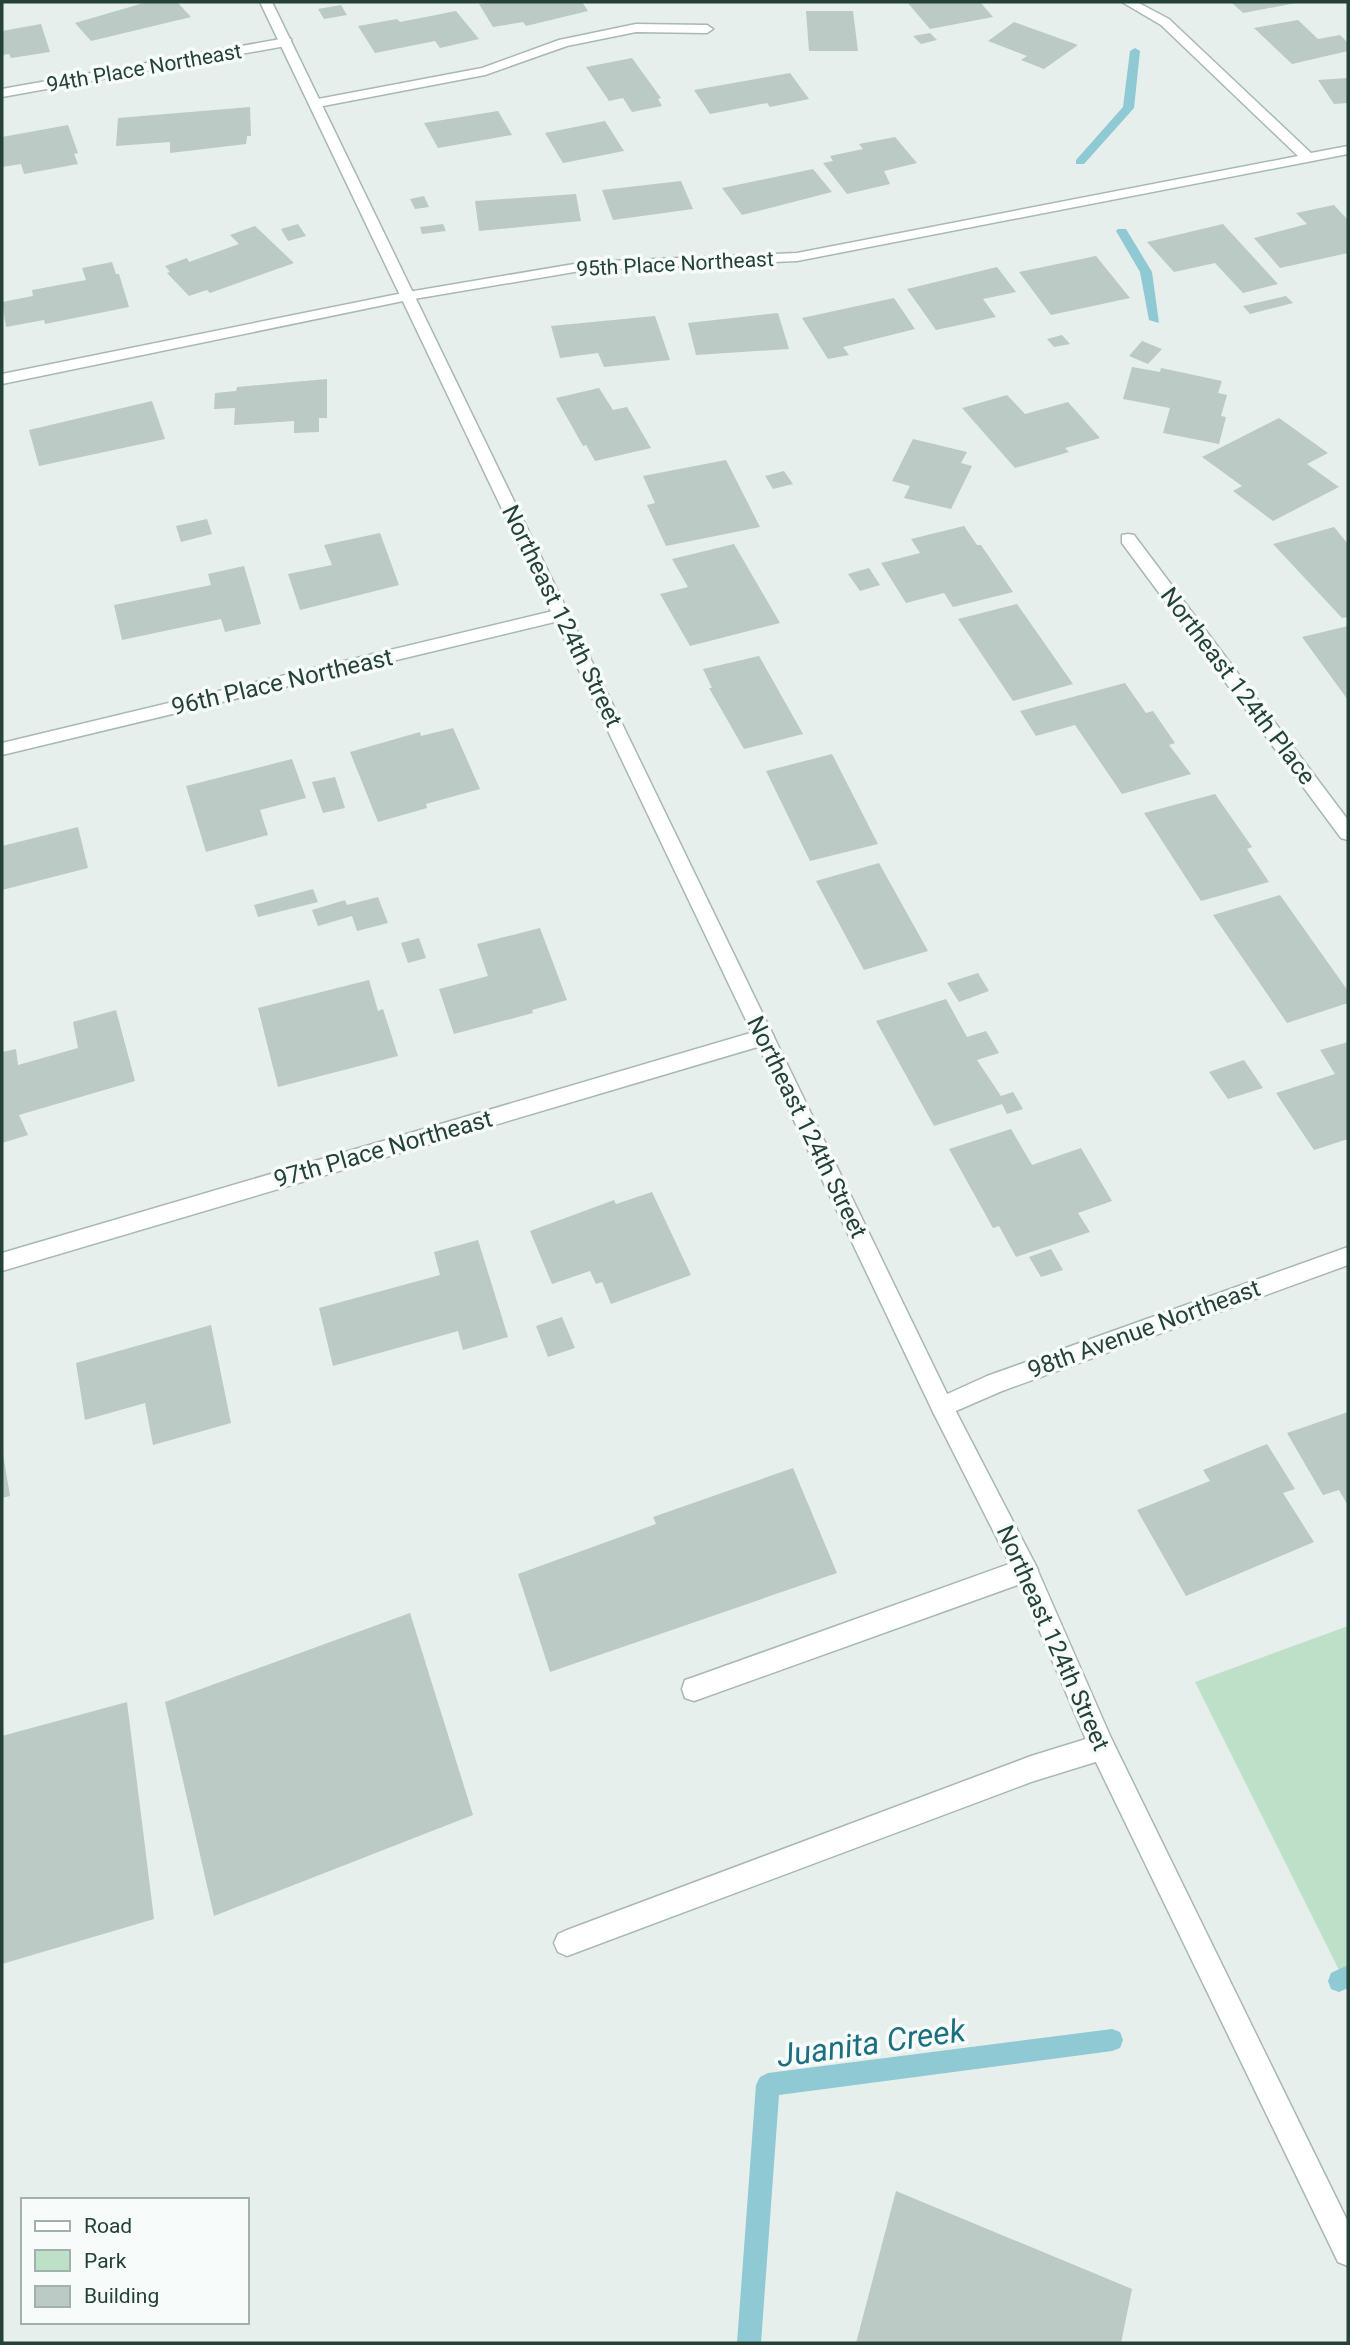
<svg xmlns="http://www.w3.org/2000/svg" width="1350" height="2345" font-family="Roboto,sans-serif">
<rect width="100%" height="100%" fill="#e6efeb"/>
<polygon fill="#bfe0c8" points="1348,1626 1348,1988 1195,1682"/>
<g fill="none" stroke-linecap="round" stroke-linejoin="round">
<g fill="#8ec9d4" fill-rule="evenodd">
<polygon points="1135,48 1140,51 1134,108 1084,164 1076,164 1076,160 1123,107 1130,51"/>
<polygon points="1118,229 1126,229 1152,272 1159,323 1149,320 1140,272 1116,231"/>
<polygon points="1348,1965 1348,1988 1339,1992 1331,1989 1328,1981 1331,1973"/>
<polygon points="1112,2029 1120,2032 1123,2040 1120,2048 1112,2051 779,2095 761,2343 737,2343 756,2085 760,2077 768,2073"/>
</g>
</g>
<g fill="#bbcac4">
<polygon points="147,2 177,2 191,17 91,41 75,23"/>
<polygon points="494,2 582,2 588,11 526,26 523,22 493,27 479,4"/>
<polygon points="907,2 980,2 993,17 930,29"/>
<polygon points="1231,2 1295,2 1296,3 1243,13"/>
<polygon points="341,5 347,15 324,19 318,9"/>
<polygon points="456,11 479,39 440,48 435,41 375,53 358,26 397,19 400,22"/>
<polygon points="806,11 853,11 858,51 809,51"/>
<polygon points="1298,20 1318,39 1340,35 1348,43 1348,51 1292,64 1254,28"/>
<polygon points="1014,22 1078,45 1044,69 1021,60 1027,56 988,41"/>
<polygon points="41,24 50,52 11,58 9,54 2,55 2,31"/>
<polygon points="930,33 937,40 921,44 913,36"/>
<polygon points="632,58 661,98 658,99 662,106 632,112 623,98 609,101 586,67"/>
<polygon points="790,73 809,99 770,107 767,103 710,114 694,90"/>
<polygon points="1348,78 1348,103 1334,104 1318,80"/>
<polygon points="250,107 251,136 247,136 246,144 170,153 170,142 116,146 118,118"/>
<polygon points="498,111 512,135 438,148 424,123"/>
<polygon points="605,121 624,151 563,163 545,133"/>
<polygon points="68,125 78,153 74,154 78,164 24,174 21,164 2,167 2,137"/>
<polygon points="895,137 917,163 884,171 890,184 847,194 823,163 833,161 830,156 863,149 859,144"/>
<polygon points="813,169 832,192 742,215 722,188"/>
<polygon points="681,181 693,209 613,220 602,190"/>
<polygon points="576,194 581,221 479,231 475,201"/>
<polygon points="424,196 429,207 415,209 410,199"/>
<polygon points="1334,205 1348,220 1348,253 1280,268 1254,238 1307,224 1296,213"/>
<polygon points="298,224 306,236 288,241 281,229"/>
<polygon points="443,224 446,231 422,234 420,227"/>
<polygon points="1223,224 1278,284 1243,293 1215,263 1174,272 1147,242"/>
<polygon points="255,226 294,263 210,293 207,290 189,296 167,273 170,272 165,266 187,258 189,262 239,244 230,235"/>
<polygon points="1096,256 1130,298 1051,315 1019,272"/>
<polygon points="112,262 116,274 119,274 129,307 45,324 44,320 6,327 2,302 33,296 32,290 86,280 82,268"/>
<polygon points="997,267 1016,292 983,299 996,317 936,330 907,289"/>
<polygon points="1286,296 1293,303 1250,314 1243,306"/>
<polygon points="894,298 915,329 843,347 849,355 828,359 802,318"/>
<polygon points="778,313 789,349 696,355 688,323"/>
<polygon points="655,316 670,360 604,367 598,353 560,358 551,326"/>
<polygon points="1062,335 1070,344 1054,347 1047,339"/>
<polygon points="1142,341 1162,349 1148,364 1129,356"/>
<polygon points="1132,367 1160,372 1161,368 1222,381 1218,393 1227,395 1221,416 1226,417 1219,444 1163,433 1170,408 1123,399"/>
<polygon points="327,379 327,418 319,418 319,432 294,433 294,421 234,425 235,408 214,409 215,393 236,391 237,387"/>
<polygon points="599,388 613,410 627,407 651,448 595,461 586,445 583,446 556,398"/>
<polygon points="1007,395 1025,414 1068,402 1100,438 1065,448 1069,452 1015,468 962,408"/>
<polygon points="152,401 165,439 39,466 29,430"/>
<polygon points="1279,418 1328,453 1307,464 1339,487 1273,521 1233,491 1242,486 1202,457"/>
<polygon points="913,439 967,452 961,463 972,466 951,509 904,498 910,486 892,481"/>
<polygon points="726,460 760,527 666,546 647,505 655,503 643,476"/>
<polygon points="784,471 793,484 773,489 765,476"/>
<polygon points="207,519 212,534 181,542 176,526"/>
<polygon points="964,526 977,545 981,545 1013,592 953,607 944,593 906,603 881,563 920,553 911,539"/>
<polygon points="1334,527 1348,544 1348,617 1342,618 1273,544"/>
<polygon points="380,533 399,585 300,610 288,574 332,565 324,545"/>
<polygon points="734,544 780,623 690,646 660,594 688,587 672,559"/>
<polygon points="244,566 261,624 225,632 221,619 122,640 114,605 211,585 208,574"/>
<polygon points="869,568 880,585 860,591 848,574"/>
<polygon points="1017,604 1073,684 1013,701 958,619"/>
<polygon points="1348,626 1348,700 1302,637"/>
<polygon points="759,656 803,734 744,749 709,688 712,688 703,669"/>
<polygon points="1125,683 1146,713 1153,711 1175,743 1169,745 1191,774 1122,794 1075,725 1036,736 1020,711"/>
<polygon points="453,728 480,789 426,804 427,808 378,822 350,752 420,732 421,736"/>
<polygon points="832,754 878,844 810,861 766,771"/>
<polygon points="292,759 306,798 260,810 268,835 206,852 186,786"/>
<polygon points="335,777 345,808 323,813 312,782"/>
<polygon points="1215,794 1252,847 1247,849 1269,882 1201,901 1144,813"/>
<polygon points="78,827 88,868 2,890 2,846"/>
<polygon points="879,863 928,951 864,970 816,881"/>
<polygon points="313,889 318,902 258,917 254,905"/>
<polygon points="1280,895 1348,991 1348,1003 1287,1023 1213,915"/>
<polygon points="378,897 388,923 357,931 352,916 318,926 312,910 345,900 347,905"/>
<polygon points="540,928 567,1000 532,1010 533,1013 454,1034 439,989 488,976 477,944"/>
<polygon points="419,938 426,958 408,963 401,943"/>
<polygon points="978,973 989,991 959,1002 947,983"/>
<polygon points="369,980 378,1011 383,1009 398,1056 278,1087 258,1008"/>
<polygon points="946,999 967,1037 986,1031 999,1053 977,1060 1001,1096 1013,1092 1023,1109 1007,1114 1002,1104 934,1126 876,1021"/>
<polygon points="116,1010 135,1081 19,1115 28,1135 2,1143 2,1052 16,1049 18,1065 78,1048 73,1022"/>
<polygon points="1348,1042 1348,1139 1314,1150 1276,1093 1335,1074 1320,1050"/>
<polygon points="1244,1060 1263,1088 1228,1099 1209,1072"/>
<polygon points="1011,1129 1032,1165 1081,1148 1112,1201 1078,1213 1090,1232 1016,1257 999,1226 993,1228 949,1149"/>
<polygon points="652,1192 691,1275 611,1304 602,1282 596,1284 590,1271 552,1284 530,1231 614,1200 616,1204"/>
<polygon points="478,1240 508,1337 463,1350 458,1331 333,1366 319,1308 440,1275 434,1252"/>
<polygon points="1051,1249 1063,1270 1041,1277 1029,1257"/>
<polygon points="562,1317 575,1348 548,1357 536,1326"/>
<polygon points="211,1325 231,1423 153,1445 145,1403 85,1420 76,1363"/>
<polygon points="1348,1412 1348,1506 1339,1490 1323,1495 1287,1433"/>
<polygon points="1267,1444 1295,1489 1283,1493 1314,1542 1186,1596 1137,1510 1210,1481 1203,1470"/>
<polygon points="2,1448 10,1496 2,1498"/>
<polygon points="793,1468 837,1573 550,1672 518,1574 656,1524 653,1517"/>
<polygon points="410,1613 473,1815 214,1916 165,1702"/>
<polygon points="127,1702 154,1919 2,1964 2,1736"/>
<polygon points="896,2191 1132,2289 1121,2343 856,2343"/>
</g>
<g fill="none" stroke-linecap="round" stroke-linejoin="round">
<defs>
<g id="service">
<polygon points="1026,1558 1034,1562 1038,1570 1034,1578 1026,1582 694,1701 685,1698 682,1689 685,1680 694,1677"/>
<polygon points="1102,1734 1111,1738 1115,1747 1111,1756 1102,1760 1031,1782 567,1956 558,1952 554,1943 558,1934 567,1930 1031,1756"/>
</g>
<g id="minor">
<polygon points="1122,2 1137,2 1169,19 1311,153 1348,146 1348,154 797,261 586,270 408,300 2,384 2,374 408,292 586,262 797,253 1298,156 1161,25"/>
<polygon points="636,24 707,25 713,29 707,33 636,32 567,46 485,75 318,107 311,103 318,99 482,68 559,40"/>
<polygon points="286,38 291,39 291,45 2,97 2,89"/>
<polygon points="1128,534 1134,535 1348,820 1348,840 1341,838 1122,543 1122,535"/>
<polygon points="561,609 569,615 567,619 2,755 2,743"/>
<polygon points="764,1029 771,1031 774,1037 771,1043 2,1271 2,1253"/>
<polygon points="1348,1247 1348,1265 1002,1391 942,1417 934,1414 931,1407 934,1400 987,1376"/>
</g>
<polygon id="tertiary" points="260,2 272,2 950,1400 1034,1562 1111,1738 1348,2222 1348,2266 1338,2262 1093,1756 1017,1578 934,1414"/>
</defs>
<use href="#service" stroke="#a8b8b2" stroke-width="3"/>
<use href="#minor" stroke="#a8b8b2" stroke-width="3"/>
<use href="#tertiary" stroke="#a8b8b2" stroke-width="3"/>
<use href="#service" fill="#fff" fill-rule="evenodd"/>
<use href="#minor" fill="#fff" fill-rule="evenodd"/>
<use href="#tertiary" fill="#fff" fill-rule="evenodd"/>
</g>
<g text-anchor="middle" dominant-baseline="central" stroke-width="7" stroke-linejoin="round" paint-order="stroke">
<g font-size="21" fill="#24423a" stroke="#f7fbf9">
<text transform="translate(144 68) rotate(-10)">94th Place Northeast</text>
<text transform="translate(675 264) rotate(-3)">95th Place Northeast</text>
</g>
<g font-size="24" fill="#24423a" stroke="#f7fbf9">
<text transform="translate(562 616) rotate(64)">Northeast 124th Street</text>
<text transform="translate(282 682) rotate(-13)">96th Place Northeast</text>
<text transform="translate(1238 686) rotate(53)">Northeast 124th Place</text>
<text transform="translate(807 1127) rotate(64)">Northeast 124th Street</text>
<text transform="translate(383 1149) rotate(-16)">97th Place Northeast</text>
<text transform="translate(1144 1329) rotate(-20)">98th Avenue Northeast</text>
<text transform="translate(1053 1638) rotate(66)">Northeast 124th Street</text>
</g>
<g font-size="32" font-style="italic" fill="#1c6f80" stroke="#f7fbf9">
<text transform="translate(871 2043) rotate(-8)">Juanita Creek</text>
</g>
</g>
<rect width="1350" height="2345" fill="none" stroke="#24423a" stroke-width="7"/>
<rect x="21" y="2198" width="228" height="126" fill="#f7fbf9" stroke="#a3b1ad" stroke-width="2"/>
<rect x="35" y="2221" width="35" height="10" fill="#ffffff" stroke="#a3b1ad" stroke-width="2"/>
<text x="84" y="2233" font-size="21" fill="#24423a">Road</text>
<rect x="35" y="2250" width="35" height="21" fill="#bfe0c8" stroke="#a3b1ad" stroke-width="2"/>
<text x="84" y="2268" font-size="21" fill="#24423a">Park</text>
<rect x="35" y="2286" width="35" height="21" fill="#bbcac4" stroke="#a3b1ad" stroke-width="2"/>
<text x="84" y="2303" font-size="21" fill="#24423a">Building</text>
</svg>
